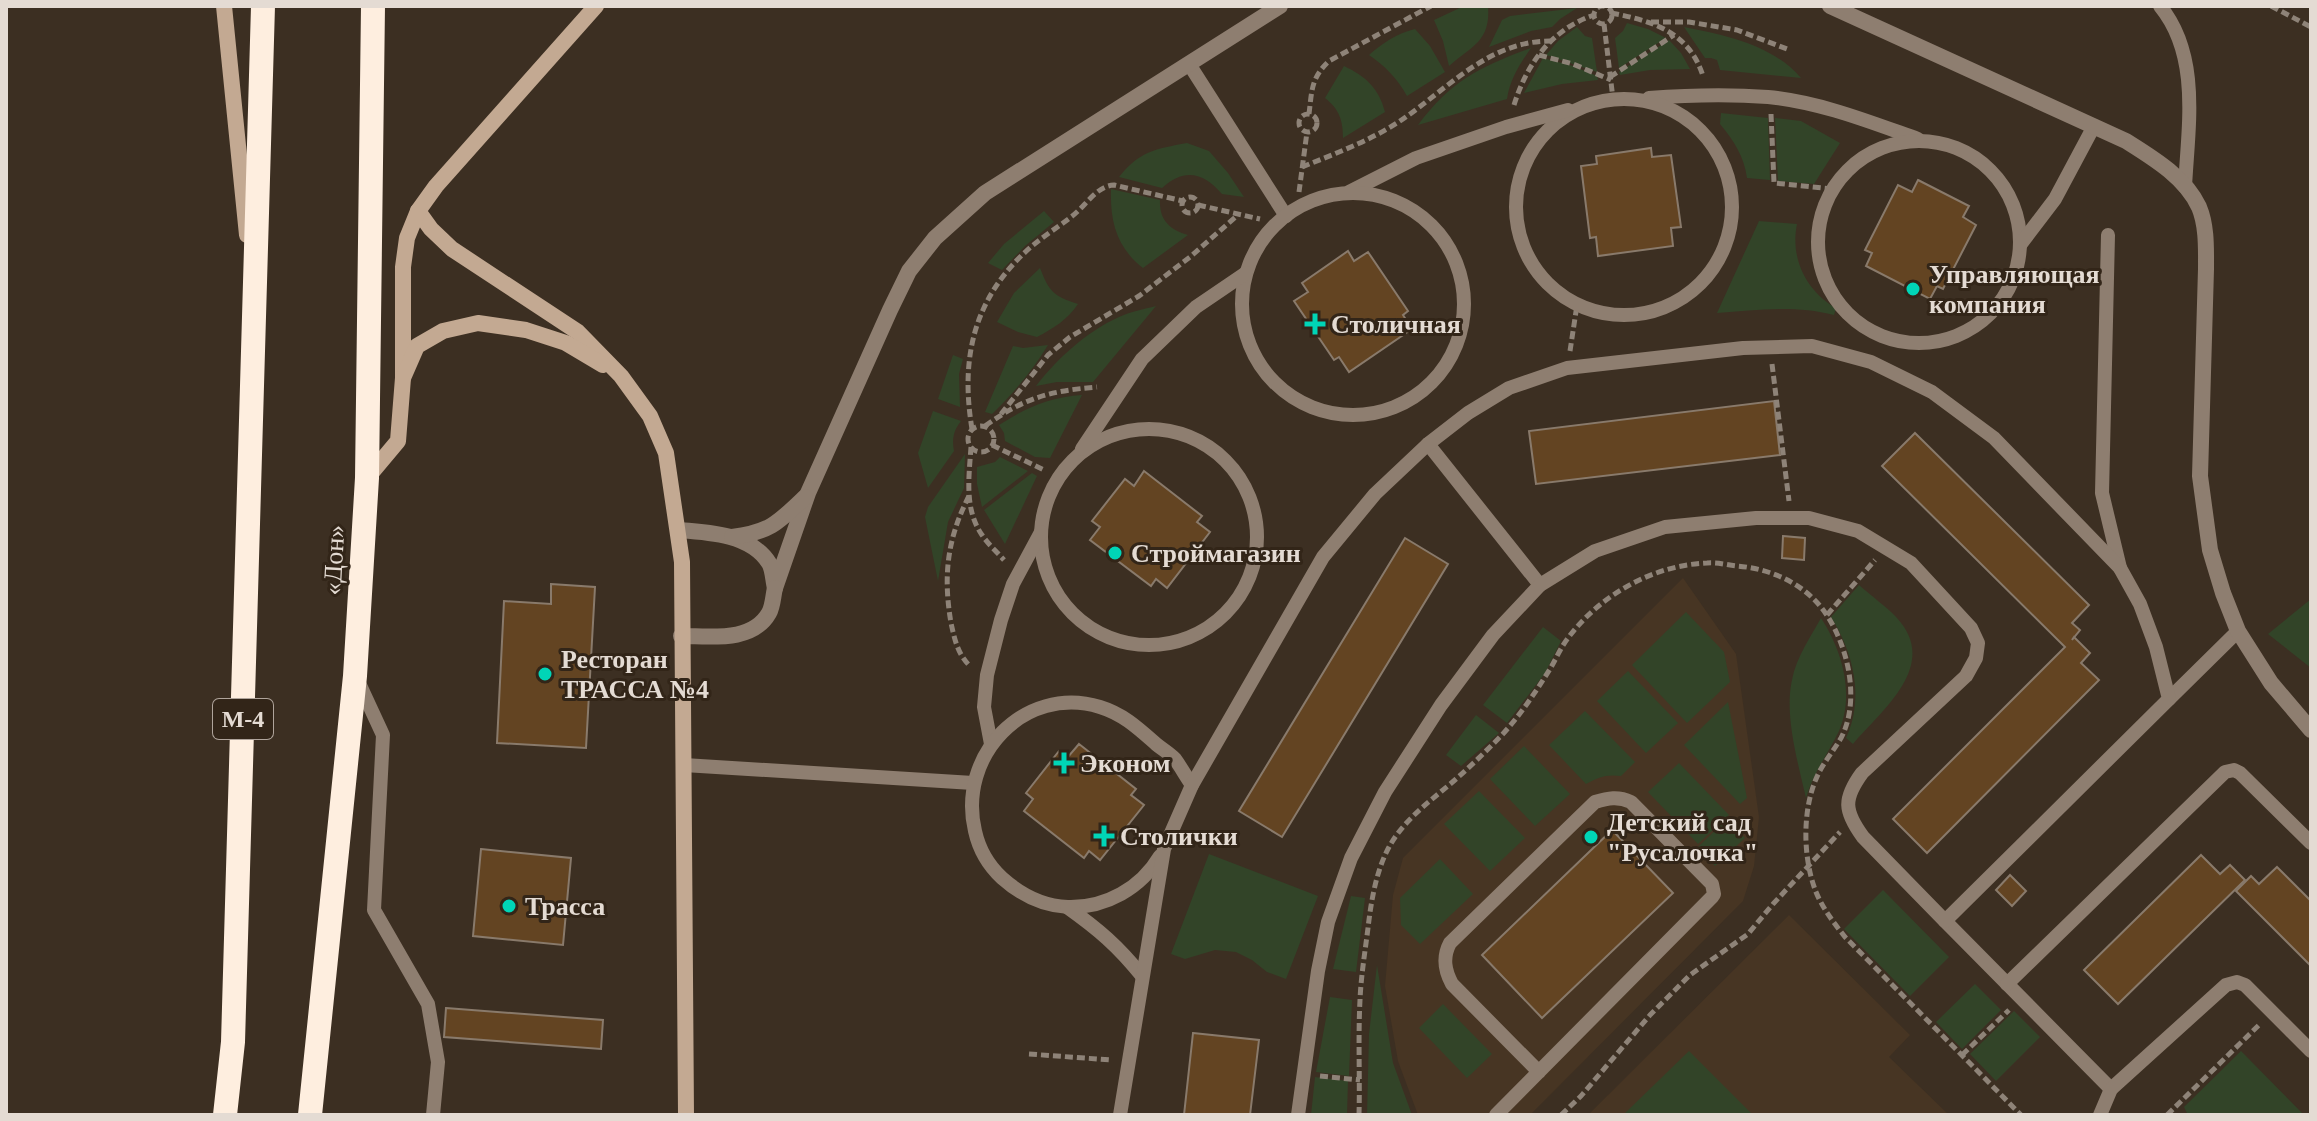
<svg xmlns="http://www.w3.org/2000/svg" width="2317" height="1121" font-family="'Times New Roman',serif">
<rect width="100%" height="100%" fill="#3c2f22"/>
<g fill="#473523">
<polygon points="1683,578 1736,654 1759,817 1754,866 1743,901 1530,1115 1418,1115 1398,1061 1385,986 1393,895 1403,858"/>
<polygon points="1789,915 1910,1035 1889,1057 1949,1115 1588,1115"/>
</g>
<g fill="#324428">
<path d="M 1464,6 L 1488,6 C 1491,41 1472,46 1449,66 L 1443,41 L 1434,20 Z"/>
<polygon points="1577,8 1560,19 1552,27 1531,31 1489,47 1502,20 1510,16"/>
<polygon points="1627,23 1648,29 1666,38 1619,68 1615,38 1623,31"/>
<polygon points="1577,27 1585,36 1592,38 1597,72 1546,55 1558,41"/>
<path d="M 1684,27 C 1725,35 1773,45 1801,78 L 1720,70 L 1717,60 L 1711,58 L 1705,58 Z"/>
<path d="M 1415,29 L 1430,46 L 1445,72 L 1407,96 C 1397,78 1385,66 1369,55 C 1384,42 1396,34 1415,29 Z"/>
<polygon points="1669,40 1681,53 1690,69 1650,70 1620,75 1619,72"/>
<path d="M 1531,48 C 1520,64 1510,79 1507,99 L 1418,125 C 1452,80 1480,67 1531,48 Z"/>
<polygon points="1543,58 1573,66 1597,76 1598,80 1562,84 1524,93"/>
<path d="M 1344,66 C 1365,76 1379,88 1385,112 L 1343,138 C 1343,120 1339,109 1325,98 Z"/>
<path d="M 1721,113 L 1768,118 L 1770,180 L 1747,178 C 1744,156 1734,141 1720,124 Z"/>
<polygon points="1775,118 1801,121 1840,143 1814,184 1778,181"/>
<path d="M 1187,143 L 1209,151 L 1228,173 L 1244,197 L 1222,194 C 1203,172 1184,168 1162,188 L 1119,177 C 1140,151 1155,149 1187,143 Z"/>
<path d="M 1111,189 L 1160,200 C 1159,220 1170,230 1188,235 L 1143,268 C 1116,247 1110,221 1111,189 Z"/>
<polygon points="1044,211 1054,222 1025,246 1002,270 988,263 1004,244"/>
<path d="M 1759,221 L 1797,224 C 1790,258 1806,291 1836,308 L 1834,315 C 1795,305 1756,310 1717,313 Z"/>
<path d="M 1040,268 C 1049,291 1053,296 1078,304 C 1067,320 1054,328 1037,337 L 1018,332 L 997,322 L 1014,293 Z"/>
<path d="M 1156,306 L 1093,382 L 1057,382 L 1036,386 C 1058,358 1086,332 1119,317 C 1130,312 1144,309 1156,306 Z"/>
<path d="M 1048,345 C 1032,371 1014,393 992,414 L 985,412 L 1013,346 L 1023,348 Z"/>
<polygon points="953,355 963,359 959,374 960,407 938,399"/>
<path d="M 1082,395 L 1050,458 L 1035,457 L 1005,441 L 1004,433 L 999,425 C 1025,408 1050,397 1082,395 Z"/>
<path d="M 933,411 L 961,421 C 953,431 952,439 954,451 L 928,488 L 918,453 Z"/>
<polygon points="965,454 964,488 948,522 938,581 925,517 928,507"/>
<polygon points="1000,457 1028,471 982,507 977,484 977,467 995,462"/>
<polygon points="1032,473 1037,476 1005,544 984,510"/>
<path d="M 1859,585 C 1871,596 1886,606 1897,618 C 1940,665 1883,709 1853,744 L 1846,738 C 1865,698 1853,652 1831,617 Z"/>
<polygon points="2311,599 2311,668 2268,634"/>
<polygon points="1686,612 1724,652 1730,682 1687,723 1632,665"/>
<path d="M 1821,618 C 1842,650 1855,694 1839,731 C 1828,754 1813,773 1806,798 C 1798,763 1784,715 1792,680 C 1796,658 1810,638 1821,618 Z"/>
<polygon points="1543,627 1561,641 1545,673 1507,723 1483,705"/>
<polygon points="1628,671 1678,723 1646,753 1597,701"/>
<polygon points="1728,702 1747,798 1740,804 1684,745"/>
<path d="M 1585,711 L 1635,762 L 1621,776 C 1607,774 1598,777 1586,784 L 1549,745 Z"/>
<polygon points="1476,715 1499,733 1461,766 1446,755"/>
<polygon points="1524,746 1570,794 1535,826 1490,779"/>
<polygon points="1679,763 1729,815 1698,844 1648,792"/>
<polygon points="1479,791 1525,838 1490,871 1444,824"/>
<polygon points="1727,819 1745,838 1715,866 1698,847"/>
<polygon points="1209,854 1318,896 1286,979 1267,972 1252,960 1236,952 1215,950 1185,959 1171,954"/>
<polygon points="1440,859 1473,894 1420,944 1401,925 1400,898"/>
<polygon points="1883,890 1949,957 1910,996 1844,929"/>
<polygon points="1351,896 1365,898 1356,972 1333,969"/>
<polygon points="1377,965 1393,1063 1412,1115 1367,1115 1369,1034"/>
<polygon points="1975,984 2001,1010 1962,1049 1936,1022"/>
<polygon points="1330,997 1352,1000 1349,1076 1316,1072"/>
<polygon points="1443,1004 1492,1054 1467,1078 1419,1028"/>
<polygon points="2014,1011 2040,1037 1996,1081 1970,1054"/>
<polygon points="1689,1051 1753,1115 1623,1115"/>
<polygon points="2241,1051 2304,1115 2188,1115 2184,1107"/>
<polygon points="1315,1077 1348,1081 1347,1115 1311,1115"/>
</g>
<g fill="#634422" stroke="#897a6b" stroke-width="2">
<polygon points="1651,148 1652,157 1671,155 1681,227 1671,228 1673,246 1598,256 1596,237 1590,238 1581,166 1597,164 1596,156"/>
<polygon points="1918,180 1969,206 1963,217 1976,225 1943,289 1937,286 1930,299 1866,266 1872,253 1865,250 1898,185 1912,192"/>
<polygon points="1348,251 1354,261 1368,252 1408,311 1403,315 1412,329 1349,372 1339,357 1334,360 1294,301 1308,292 1302,283"/>
<polygon points="1774,401 1780,455 1536,484 1529,431"/>
<polygon points="1915,433 2089,605 2072,623 2080,630 2072,640 2074,637 2090,653 2081,663 2099,680 1927,853 1893,819 2065,647 1882,466"/>
<polygon points="1144,471 1202,516 1197,522 1210,532 1167,588 1156,579 1151,586 1090,540 1100,527 1092,521 1125,479 1134,486"/>
<polygon points="1783,536 1805,538 1804,560 1782,558"/>
<polygon points="1405,538 1448,564 1282,837 1239,811"/>
<polygon points="551,584 595,587 586,748 497,743 504,601 551,604"/>
<polygon points="1079,744 1136,789 1131,795 1144,805 1100,860 1089,851 1084,858 1024,811 1033,799 1026,793 1059,751 1068,757"/>
<polygon points="1612,830 1673,893 1542,1018 1482,955"/>
<polygon points="481,849 571,858 563,945 473,936"/>
<polygon points="2201,855 2220,874 2230,865 2245,880 2118,1004 2084,970"/>
<polygon points="2277,867 2311,901 2311,966 2236,891 2251,876 2259,884"/>
<polygon points="2010,875 2026,891 2012,906 1996,890"/>
<polygon points="446,1008 603,1020 601,1049 444,1037"/>
<polygon points="1193,1033 1259,1040 1250,1115 1184,1115"/>
</g>
<g fill="none" stroke-linecap="round" stroke-linejoin="round">
<g stroke="#8e8378" stroke-width="5" stroke-dasharray="8 4" stroke-linecap="butt">
<polyline points="2271,6 2311,27"/>
<circle cx="1603" cy="15" r="9"/>
<path d="M 1611,13 C 1653,21 1689,32 1703,76"/>
<polyline points="1651,22 1689,22 1737,30 1787,49"/>
<polyline points="1604,24 1613,99"/>
<polyline points="1539,55 1573,64 1611,80"/>
<polyline points="1610,77 1674,35"/>
<path d="M 1514,105 C 1527,63 1552,29 1594,15"/>
<circle cx="1308" cy="123" r="9"/>
<path d="M 1309,114 C 1312,90 1311,78 1329,61 L 1431,6"/>
<polyline points="1771,114 1774,183 1833,189"/>
<path d="M 1302,167 C 1334,154 1367,142 1397,123 C 1446,91 1487,41 1550,41"/>
<polyline points="1299,192 1307,132"/>
<circle cx="1190" cy="205" r="8"/>
<polyline points="1198,205 1260,219"/>
<polyline points="1570,351 1577,305"/>
<polyline points="1772,364 1789,501"/>
<polyline points="1001,414 1048,355 1070,337 1139,296 1190,257 1239,214"/>
<path d="M 985,426 C 1024,398 1049,391 1097,387"/>
<circle cx="981" cy="439" r="13"/>
<path d="M 972,429 C 960,357 974,296 1032,246 C 1044,236 1058,227 1071,217 C 1086,206 1096,186 1114,185 L 1183,201"/>
<polyline points="992,445 1044,470"/>
<path d="M 971,447 C 969,477 964,509 982,535 C 988,544 997,552 1004,560"/>
<path d="M 969,496 C 947,539 943,576 951,623 C 955,641 958,655 971,667"/>
<polyline points="1827,615 1875,560"/>
<polyline points="1029,1054 1111,1060"/>
<polyline points="1962,1055 2009,1010"/>
<polyline points="1320,1076 1360,1080"/>
<path d="M 1359,1115 C 1360,1077 1358,1038 1360,1000 C 1361,976 1365,952 1368,928 C 1371,902 1376,871 1389,847 C 1405,818 1432,800 1456,779 C 1471,766 1486,751 1500,737 C 1519,717 1535,693 1550,669 C 1556,659 1561,647 1568,638 C 1600,595 1653,565 1707,563 C 1717,562 1727,565 1737,566 C 1773,569 1808,585 1828,617 C 1849,650 1860,702 1841,738 C 1833,752 1822,764 1816,779 C 1802,812 1803,859 1816,892 C 1823,909 1834,923 1845,937 L 2021,1115"/>
<polyline points="1561,1115 1581,1096 1650,1015 1690,975 1748,934 1773,904 1840,832"/>
<polyline points="2167,1115 2260,1024"/>
</g>
<g stroke="#8e7e70" stroke-width="14">
<path d="M 2160,6 C 2201,56 2188,127 2185,187"/>
<polyline points="1189,64 1286,216"/>
<path d="M 1649,98 C 1689,95 1728,94 1768,97 C 1820,102 1870,122 1918,139"/>
<circle cx="1624" cy="207" r="108"/>
<circle cx="1919" cy="242" r="101"/>
<polyline points="1349,192 1416,158 1506,127 1568,110"/>
<circle cx="1353" cy="304" r="111"/>
<polyline points="2108,235 2102,493 2120,568"/>
<polyline points="2020,245 2055,199 2094,126"/>
<circle cx="1149" cy="537" r="108"/>
<polyline points="1428,444 1540,585"/>
<polyline points="1082,449 1142,359 1196,307 1246,273"/>
<polyline points="358,681 383,735 374,910 428,1004 438,1062 433,1115"/>
<polyline points="2169,699 2238,631"/>
<polyline points="991,744 984,707 987,675 1001,620 1013,584 1041,532"/>
<polyline points="684,765 973,783"/>
<path d="M 1160,856 C 1141,888 1106,908 1068,907 C 1043,906 1020,894 1002,878 C 989,866 979,849 975,831 C 957,756 1024,684 1100,707 C 1123,714 1138,728 1156,744 C 1162,749 1169,753 1175,759 C 1181,767 1186,777 1192,785"/>
<path d="M 1067,907 C 1098,929 1118,946 1142,976"/>
<polyline points="1945,921 2111,1089"/>
<polyline points="2007,984 2225,772 2234,770 2240,773 2311,843"/>
<path d="M 1120,1115 L 1164,849 L 1192,785 L 1323,557 L 1375,494 L 1428,444 L 1468,413 L 1509,388 L 1567,368 L 1743,348 L 1812,346 L 1871,362 L 1932,392 L 1994,438 L 2120,568 L 2140,604 L 2156,647 L 2169,699 L 1945,921 L 1863,837 C 1844,811 1843,799 1862,773 L 1966,676 L 1976,658 L 1978,643 L 1971,628 L 1911,563 L 1858,531 L 1809,518 L 1756,518 L 1665,527 L 1595,551 L 1540,585 L 1493,635 L 1441,705 L 1385,792 L 1351,858 L 1328,922 L 1318,971 L 1298,1115"/>
<path d="M 1496,1115 L 1712,897 L 1714,894 L 1712,884 L 1631,802 C 1618,796 1608,798 1595,802 L 1450,943 C 1442,958 1445,971 1452,984 L 1539,1072"/>
<polyline points="2100,1115 2111,1089 2226,985 2237,982 2245,985 2311,1051"/>
</g>
<g stroke="#8e7e70" stroke-width="16">
<path d="M 1830,6 L 2126,141 C 2153,158 2185,177 2199,207 C 2207,226 2206,249 2206,269 L 2200,476 L 2210,550 L 2223,593 L 2238,631 L 2271,683 L 2311,730"/>
<path d="M 678,530 C 708,532 751,534 769,563 C 773,569 773,581 775,588 L 808,493 L 890,310 L 909,271 L 935,238 L 985,193 L 1280,6"/>
<path d="M 732,537 C 770,532 778,523 805,497"/>
<path d="M 681,636 C 710,636 752,643 769,613 C 773,606 773,596 775,588"/>
</g>
<g stroke="#c3a992" stroke-width="16">
<polyline points="224,6 247,235"/>
<polyline points="418,211 431,229 452,249 578,332 621,376 650,416 666,453 682,562 686,1115"/>
<polyline points="403,378 403,267 407,238 418,211 436,186 596,6"/>
<polyline points="367,478 398,441 403,378 417,346 443,331 478,323 526,330 566,343 603,365"/>
</g>
<g stroke="#feeedf" stroke-width="24">
<polyline points="225,1115 233,1042 263,6"/>
<polyline points="310,1115 355,676 367,478 373,6"/>
</g>
</g>
<g fill="#00d5b7" stroke="#322518" stroke-width="3">
<circle cx="1913" cy="289" r="8"/>
<path d="M1311 312h8v8h8v8h-8v8h-8v-8h-8v-8h8z"/>
<circle cx="1115" cy="553" r="8"/>
<circle cx="545" cy="674" r="8"/>
<path d="M1060 751h8v8h8v8h-8v8h-8v-8h-8v-8h8z"/>
<path d="M1100 824h8v8h8v8h-8v8h-8v-8h-8v-8h8z"/>
<circle cx="1591" cy="837" r="8"/>
<circle cx="509" cy="906" r="8"/>
</g>
<g text-anchor="middle" dominant-baseline="central" stroke-width="6" stroke-linejoin="round" paint-order="stroke">
<rect fill="#322518" stroke="#afa49b" stroke-width="2" x="213" y="699" width="60" height="40" rx="6"/>
<g font-size="24" font-weight="bold" fill="#e4dbd3">
<text x="243" y="719">М-4</text>
</g>
<g font-size="26" font-weight="bold" fill="#e4dbd3" stroke="#322518" text-anchor="start">
<text x="1929" y="274">Управляющая<tspan x="1929" dy="30">компания</tspan></text>
<text x="1331" y="324">Столичная</text>
<text x="1131" y="553">Строймагазин</text>
<text x="561" y="659">Ресторан<tspan x="561" dy="30">ТРАССА №4</tspan></text>
<text x="1080" y="763">Эконом</text>
<text x="1607" y="822">Детский сад<tspan x="1607" dy="30">"Русалочка"</tspan></text>
<text x="1120" y="836">Столички</text>
<text x="525" y="906">Трасса</text>
</g>
<g font-size="26" fill="#e4dbd3" stroke="#322518">
<text transform="translate(334 560) rotate(-87)">«Дон»</text>
</g>
</g>
<rect width="2317" height="1121" fill="none" stroke="#e4dbd3" stroke-width="16"/>
</svg>
